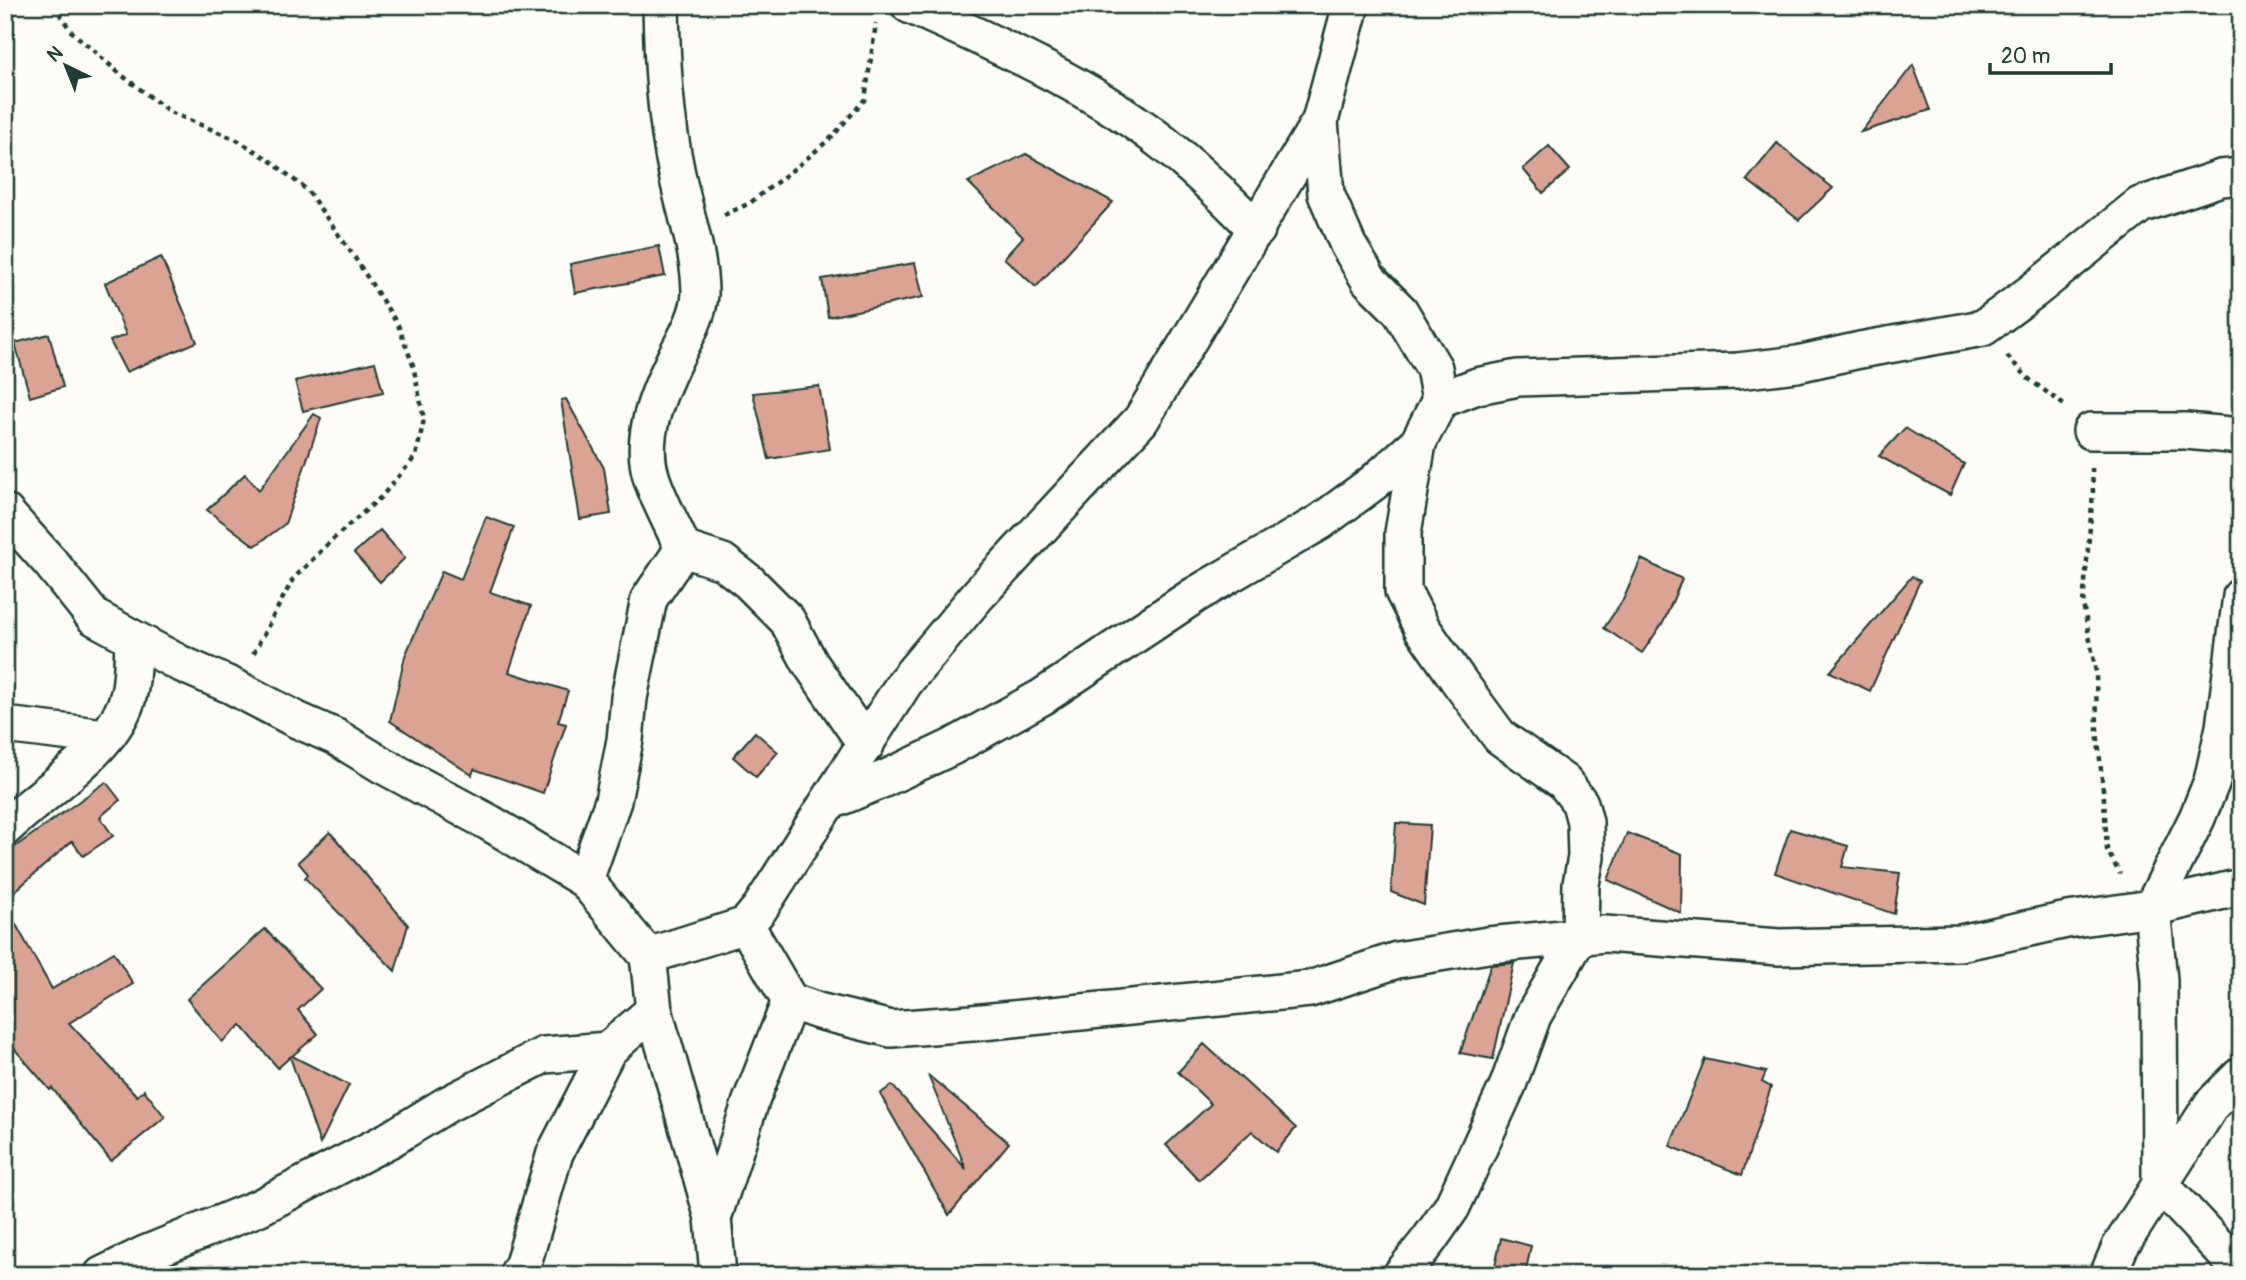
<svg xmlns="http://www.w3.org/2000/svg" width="2246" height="1280" font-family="Pangolin,sans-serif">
<rect width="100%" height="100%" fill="#fdfcf7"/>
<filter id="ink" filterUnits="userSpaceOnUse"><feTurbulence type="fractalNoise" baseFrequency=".0143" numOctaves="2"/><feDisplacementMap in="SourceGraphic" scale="14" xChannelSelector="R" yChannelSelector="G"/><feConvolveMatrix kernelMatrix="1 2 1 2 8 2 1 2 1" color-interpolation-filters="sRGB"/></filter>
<g filter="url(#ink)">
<g fill="#daa393" stroke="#1f3d34" stroke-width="2">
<polygon points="1913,65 1930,110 1861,132"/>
<polygon points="1777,143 1833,188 1799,220 1747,180"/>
<polygon points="1549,146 1570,170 1543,193 1523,169"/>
<polygon points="1026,154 1113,202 1036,287 1004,258 1023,237 968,182"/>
<polygon points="659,246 665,276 575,293 570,264"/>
<polygon points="161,257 197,342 126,372 110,341 126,335 105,283"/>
<polygon points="915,263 923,297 828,317 822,279"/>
<polygon points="49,334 63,387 30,397 15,343"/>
<polygon points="375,362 383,392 303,411 295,381"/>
<polygon points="819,386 830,449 769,459 753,393"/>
<polygon points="566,399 604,468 611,514 580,519 561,400"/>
<polygon points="314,414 321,418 285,524 255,546 207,510 245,474 259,490"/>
<polygon points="1905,428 1964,464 1950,495 1879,456"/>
<polygon points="486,517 514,527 490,592 531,606 509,672 568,691 558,722 566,724 543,793 474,769 472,775 390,721 405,656 442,571 461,579"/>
<polygon points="380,530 405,558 380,582 354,553"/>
<polygon points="1641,559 1682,579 1664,621 1642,653 1604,628 1624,598"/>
<polygon points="1912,576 1920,581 1870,691 1830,672"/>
<polygon points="755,732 778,752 756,777 733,757"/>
<polygon points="106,782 120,800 100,817 113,836 83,856 72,841 5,900 5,854"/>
<polygon points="1396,823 1430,825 1424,905 1391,892"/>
<polygon points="1790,829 1848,846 1842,867 1900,873 1894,914 1775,873"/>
<polygon points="330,832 408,925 395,971 305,878 308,874 298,862"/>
<polygon points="1627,833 1682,854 1681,913 1608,880"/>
<polygon points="5,905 52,989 114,952 133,984 69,1023 137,1096 144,1090 165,1117 111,1161 52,1088 50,1090 5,1038"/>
<polygon points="265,929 321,989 298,1010 318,1034 292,1056 349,1085 320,1144 290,1057 278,1068 241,1025 222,1042 187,999"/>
<polygon points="1514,963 1493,1059 1460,1053 1491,965"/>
<polygon points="1204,1044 1296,1128 1276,1152 1252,1131 1199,1180 1166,1145 1211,1104 1178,1072"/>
<polygon points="1705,1059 1766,1072 1762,1082 1771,1087 1742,1175 1670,1146"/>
<polygon points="928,1075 1009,1143 949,1215 880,1094 892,1085 966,1169"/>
<polygon points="1501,1238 1531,1246 1525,1275 1493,1275"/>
</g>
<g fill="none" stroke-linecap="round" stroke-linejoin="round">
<defs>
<g id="street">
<path d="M 661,5 C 662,63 665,118 677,174 C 685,214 700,253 700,294 C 699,316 684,340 675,358 C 658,393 639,437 651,476 C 658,500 673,525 683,549 L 723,562 L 749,582 L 787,620 L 810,663 L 866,745"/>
<path d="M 909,5 C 992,42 1086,84 1158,139 C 1193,166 1226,198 1257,230"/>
<polyline points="1440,400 1477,386 1518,378 1738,371 1797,364 1860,350 1983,328 2033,291 2140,205 2221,178 2241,176"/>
<polyline points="2091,431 2186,431 2241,436"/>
<polyline points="5,512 50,562 94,617 179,663 232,686 297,720 336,737 382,765 490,823 585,880 648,956 654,1010 608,1050 555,1153 523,1264 517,1275"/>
<polyline points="2241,596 2224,727 2212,781 2197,818 2152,908 2159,980 2160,1184 2241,1271"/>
<polyline points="5,725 105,737"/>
<polyline points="829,802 884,779 952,747 1042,697 1195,595 1320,522 1373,483 1418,443 1440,400 1434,368 1400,311 1369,280 1348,245 1326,194 1320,121"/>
<path d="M 5,828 C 44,790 116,749 129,693 C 133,676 132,656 133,639"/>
<polyline points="585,880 613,801 625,740 629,698 649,599 683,549"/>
<polyline points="746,925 760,908 905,682 978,595 1141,420 1320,121 1351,5"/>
<polyline points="648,956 746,925 790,1001 751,1101 713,1218"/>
<polyline points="790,1001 818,1011 891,1029 972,1023 1310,989 1397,960 1488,945 1605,934 1779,947 1960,943 2067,920 2152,908 2241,887"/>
<polyline points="654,1010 713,1218 718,1275"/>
<polyline points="102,1275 145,1254 260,1207 389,1140 446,1105 544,1055 608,1050"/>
<polyline points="1401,1275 1429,1240 1452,1207 1508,1085 1533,1016 1580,935 1581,884 1586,857 1585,822 1580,803 1564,782 1500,737 1458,680 1422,628 1403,591 1403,533 1418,443"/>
<polyline points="2108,1275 2120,1247 2212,1104 2241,1075"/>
</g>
</defs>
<use href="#street" stroke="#1f3d34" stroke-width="40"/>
<g stroke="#1f3d34" stroke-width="4.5" stroke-dasharray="5 5" stroke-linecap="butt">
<polyline points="54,5 71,31 119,73 170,112 237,140 268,159 307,190 355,258 398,325 413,365 424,419 416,456 381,497 332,540 293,579 252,656"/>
<polyline points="724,215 750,203 804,161 832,137 865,99 876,23"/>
<polyline points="2007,356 2029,379 2064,405"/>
<polyline points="2092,468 2093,493 2083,604 2096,672 2097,730 2104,799 2107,850 2120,874"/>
</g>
<use href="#street" stroke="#fdfcf7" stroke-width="35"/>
</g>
</g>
<rect width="2246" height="1280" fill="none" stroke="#fdfcf7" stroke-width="28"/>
<rect x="14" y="14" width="2218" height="1252" fill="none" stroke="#1f3d34" stroke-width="2.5" filter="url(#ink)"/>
<g transform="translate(66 66) rotate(317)" stroke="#fdfcf7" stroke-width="5" paint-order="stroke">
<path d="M0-5L12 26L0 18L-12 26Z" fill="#1f3d34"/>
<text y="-10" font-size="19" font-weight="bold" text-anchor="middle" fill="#1f3d34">N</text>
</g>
<path d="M1990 63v10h121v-10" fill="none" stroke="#1f3d34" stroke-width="3.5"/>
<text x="2001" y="63" font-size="21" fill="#1f3d34" stroke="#fdfcf7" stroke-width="5" paint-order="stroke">20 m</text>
</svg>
